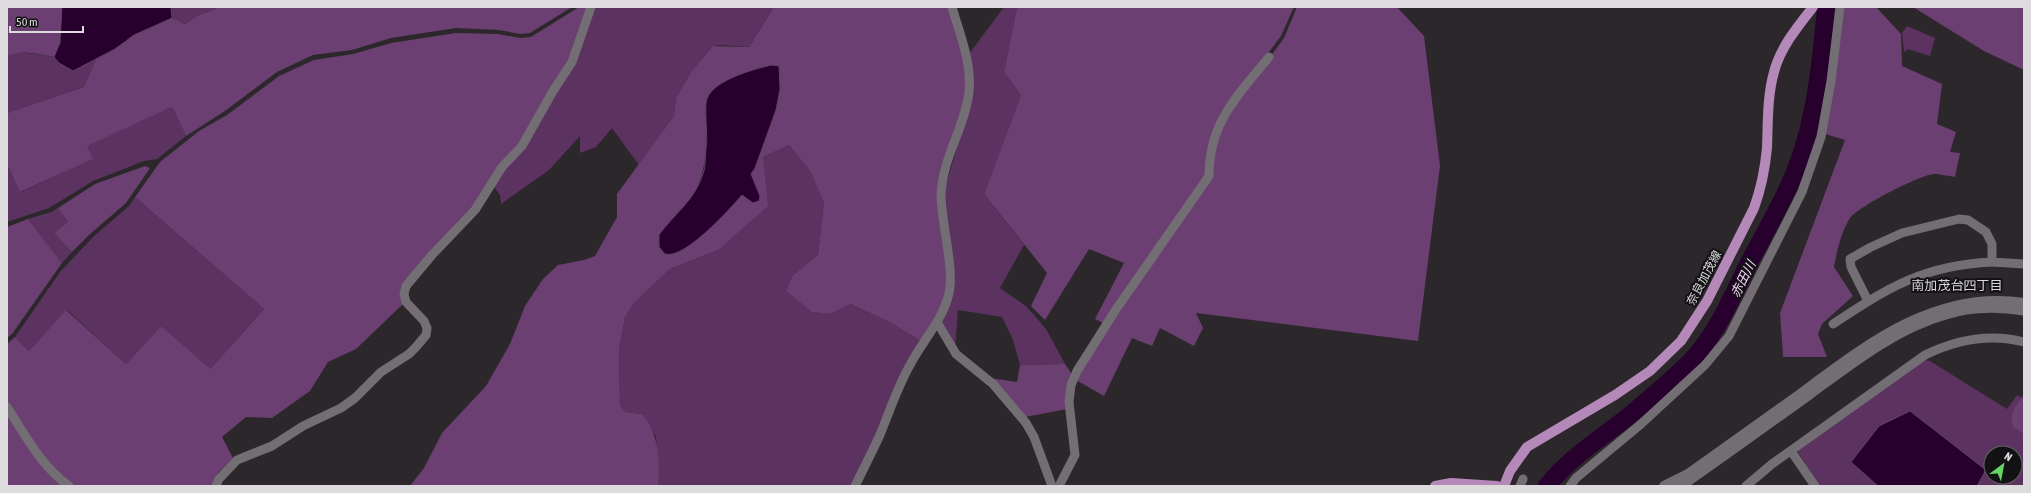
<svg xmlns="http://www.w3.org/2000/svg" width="2031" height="493" font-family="'Asap Condensed','Noto Sans JP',sans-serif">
<rect width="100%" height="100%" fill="#2b272b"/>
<g fill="#5c3261" fill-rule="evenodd">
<polygon points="171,7 220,7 197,16 185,24 172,18"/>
<polygon points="594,7 774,7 749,47 720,45 713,46 691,72 676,98 674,116 639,165 612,128 596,147 580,153 580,136 549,170 501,204 500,195 494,187"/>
<polygon points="1004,7 1017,7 1004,72 1021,95 984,194 1024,245 1000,288 1027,307 1046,329 1065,364 1020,365 1013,340 1002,317 958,310 955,349 941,324 945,188 970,104 969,54"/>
<polygon points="1907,26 1935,38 1930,56 1908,49 1904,52 1902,33"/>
<polygon points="14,52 38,54 54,57 59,63 73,70 96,59 84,87 7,113 7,56"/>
<polygon points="172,107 186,136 157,159 144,161 93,181 49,208 7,222 7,169 9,168 21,192 92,159 86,146"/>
<polygon points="789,145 810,171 824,203 818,255 792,276 786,291 813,312 830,314 851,304 891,323 921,341 851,486 658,486 656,437 642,414 625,412 620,405 619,350 625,317 634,303 670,269 718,250 763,157"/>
<polygon points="135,197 264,309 209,370 161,326 126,364 67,310 29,351 15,337 60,272 93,237 129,206"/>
<polygon points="58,208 68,222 54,233 72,252 62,263 28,219 51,212"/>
<path d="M 1924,360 L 1930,361 L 2007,409 L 2017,395 L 2021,397 L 2024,396 L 2024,486 L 1819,486 L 1798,452 L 1799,449 ZM 1991,453 L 2015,453 L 2015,477 L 1991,477 Z"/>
</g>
<g fill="#6b3f71" fill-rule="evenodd">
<path d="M 7,7 L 62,7 L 60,43 L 54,57 C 39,54 21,49 7,56 Z"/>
<polygon points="220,7 572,7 530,33 520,34 499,30 456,28 391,38 352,50 313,55 277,72 225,111 186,136 172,107 87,146 93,159 20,192 9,168 7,169 7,113 84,87 96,59 115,49 134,35 172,18 185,24 197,16"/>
<polygon points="579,7 588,7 569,61 525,136 473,208 406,280 403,304 356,349 328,362 310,391 272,418 246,417 222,437 233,458 217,474 213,486 74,486 59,475 44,459 7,401 7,344 15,337 29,351 66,310 126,364 161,326 210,369 264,309 135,197 160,162 199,131 227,115 279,76 314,60 353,54 391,43 456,33 498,34 520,38 531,37"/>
<path d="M 774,7 L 949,7 L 965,62 L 967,92 L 939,189 L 948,284 L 946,298 L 921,341 L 891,323 L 851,304 L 830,314 L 812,312 L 786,291 L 792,276 L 818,255 L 824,203 L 810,171 L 789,145 L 763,157 L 768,206 L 718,250 L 670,269 L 634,303 L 625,317 L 619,350 L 620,405 L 625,412 L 642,414 C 659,433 660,460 658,486 L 410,486 L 424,468 L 442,433 L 486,386 L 510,344 L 525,306 L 543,279 L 558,265 L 584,260 L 595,256 L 617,217 L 617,194 L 674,116 L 676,98 L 691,72 L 713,46 L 749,47 ZM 780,72 L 778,75 L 780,89 L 755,168 L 751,174 L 760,196 L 753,203 L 742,195 L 659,235 C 667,223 679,214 688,203 C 710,173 707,137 706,102 Z"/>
<polygon points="1017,7 1294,7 1281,36 1227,108 1207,173 1103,323 1095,319 1124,263 1089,249 1045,320 1031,306 1047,273 984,194 1021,95 1004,72"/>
<polygon points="1297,7 1397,7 1424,36 1440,166 1418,341 1196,313 1203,328 1194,346 1160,328 1152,346 1132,338 1104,396 1076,380 1137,285 1212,177 1210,163 1219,126 1284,38"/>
<path d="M 1840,7 L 1876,7 L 1901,34 L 1902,66 L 1942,84 L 1937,124 L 1956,132 L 1950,152 L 1960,153 L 1955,177 C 1948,176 1940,174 1934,174 C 1919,175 1858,207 1850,218 C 1841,232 1837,251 1834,267 L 1853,296 L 1822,324 L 1818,334 L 1827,357 L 1783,357 L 1780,313 L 1845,140 L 1822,133 Z"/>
<polygon points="1913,7 2024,7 2024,70 1984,51"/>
<polygon points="145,166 150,168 126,203 90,234 72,252 54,233 68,222 58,208 95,184"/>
<polygon points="28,219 62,263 12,334 7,338 7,227"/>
<polygon points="1065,364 1073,376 1067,409 1025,417 990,378 1017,382 1020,365"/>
<path d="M 2024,398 L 2024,434 L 2014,428 C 2008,418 2014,403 2024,398 Z"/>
<polygon points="7,411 64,486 7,486"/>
</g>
<g fill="#27002d" stroke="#5e4262">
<polygon points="62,7 171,7 172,18 134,35 115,49 73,71 59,63 54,57 60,43"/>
<path d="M 772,65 L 779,66 L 780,89 L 776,110 L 755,168 L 751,174 L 760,196 L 759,201 L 753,203 L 742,195 C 729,210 684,260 665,254 L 659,247 L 659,235 C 674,214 695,200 703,174 C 706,166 705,157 706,149 C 708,134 705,119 706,103 C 708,81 754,69 772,65 Z"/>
<polygon points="1910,411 1986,470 1977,486 1878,486 1851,462 1879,426"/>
</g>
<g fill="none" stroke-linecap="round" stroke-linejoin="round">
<path stroke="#27002d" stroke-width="18" d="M 1547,486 C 1569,458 1601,438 1629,416 C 1649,399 1669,382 1688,364 C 1712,340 1727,308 1742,277 C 1757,245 1777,214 1791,181 C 1815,127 1821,65 1826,7"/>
<g stroke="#726e73" stroke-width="9">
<polyline points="1868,301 1851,267 1850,259 1871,247 1902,233 1959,219 1968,220 1986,232 1992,244 1992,262 2024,264"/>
<polyline points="937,322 956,354 993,384 1026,423 1034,437 1052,486"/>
<path d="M 1833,324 C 1887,288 1924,265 1992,262"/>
<path d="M 7,407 C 25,435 41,466 69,486"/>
<polyline points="1791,451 1815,486"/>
<polyline points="216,486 219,479 237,460 272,446 303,426 341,408 355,398 381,372 409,354 416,347 426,335 427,328 424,321 406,302 404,294 406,286 432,255 475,210 502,167 522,146 553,91 572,62 591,7"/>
<path d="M 855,486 C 863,470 871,454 879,437 C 889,413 897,388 910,365 C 922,342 941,322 948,297 C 956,272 941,223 941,195 C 942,159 965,127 969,92 C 972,63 960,35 952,7"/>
<path d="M 1059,486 L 1075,455 L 1069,402 L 1071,385 L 1077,371 L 1117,308 L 1209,176 C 1209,123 1237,96 1269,57"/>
<polyline points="1520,486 1523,479"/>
<polyline points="1570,486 1576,478 1641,424 1705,365 1729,336 1802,192 1821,137 1831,81 1840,7"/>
<path d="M 1682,486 C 1725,456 1768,425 1811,394 C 1852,364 1896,329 1946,315 C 1971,307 1998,307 2024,311"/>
<path d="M 1746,486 L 1772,464 L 1925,355 C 1956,340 1989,333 2024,342"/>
</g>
<path stroke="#726e73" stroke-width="10" d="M 1664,486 L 1688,474 C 1724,448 1760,423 1796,397 C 1864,347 1934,289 2024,303"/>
<g stroke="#b588ba" stroke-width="10">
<polyline points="1435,486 1451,483 1497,486"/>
<path d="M 1504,486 L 1510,471 L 1527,447 L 1615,395 L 1650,371 L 1681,341 L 1707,301 L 1754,208 C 1761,189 1765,169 1767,148 C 1768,123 1767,97 1774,72 C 1780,48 1798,26 1813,7"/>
</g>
</g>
<g text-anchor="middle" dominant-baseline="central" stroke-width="4" stroke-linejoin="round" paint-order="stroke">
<g font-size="12" fill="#dedbde" stroke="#121113">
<text transform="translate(1704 278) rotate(-62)">奈良加茂線</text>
</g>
<g font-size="13" font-style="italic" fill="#fbd2ff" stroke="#121113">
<text transform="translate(1743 279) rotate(-63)">赤田川</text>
</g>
<g font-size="13" fill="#dbd6dc" stroke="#121113">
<text x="1957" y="285">南加茂台四丁目</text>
</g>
</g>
<rect width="2031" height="493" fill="none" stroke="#dedbde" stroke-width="16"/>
<g transform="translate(2003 465) rotate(32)"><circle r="19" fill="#121113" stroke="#646264"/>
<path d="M0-3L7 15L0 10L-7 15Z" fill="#68d465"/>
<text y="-6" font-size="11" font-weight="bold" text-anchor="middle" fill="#dedbde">N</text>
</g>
<path d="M10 26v6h73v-6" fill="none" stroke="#dedbde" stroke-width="2"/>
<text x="16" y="26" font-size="12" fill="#dedbde" stroke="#121113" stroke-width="3" paint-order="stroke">50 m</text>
</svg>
